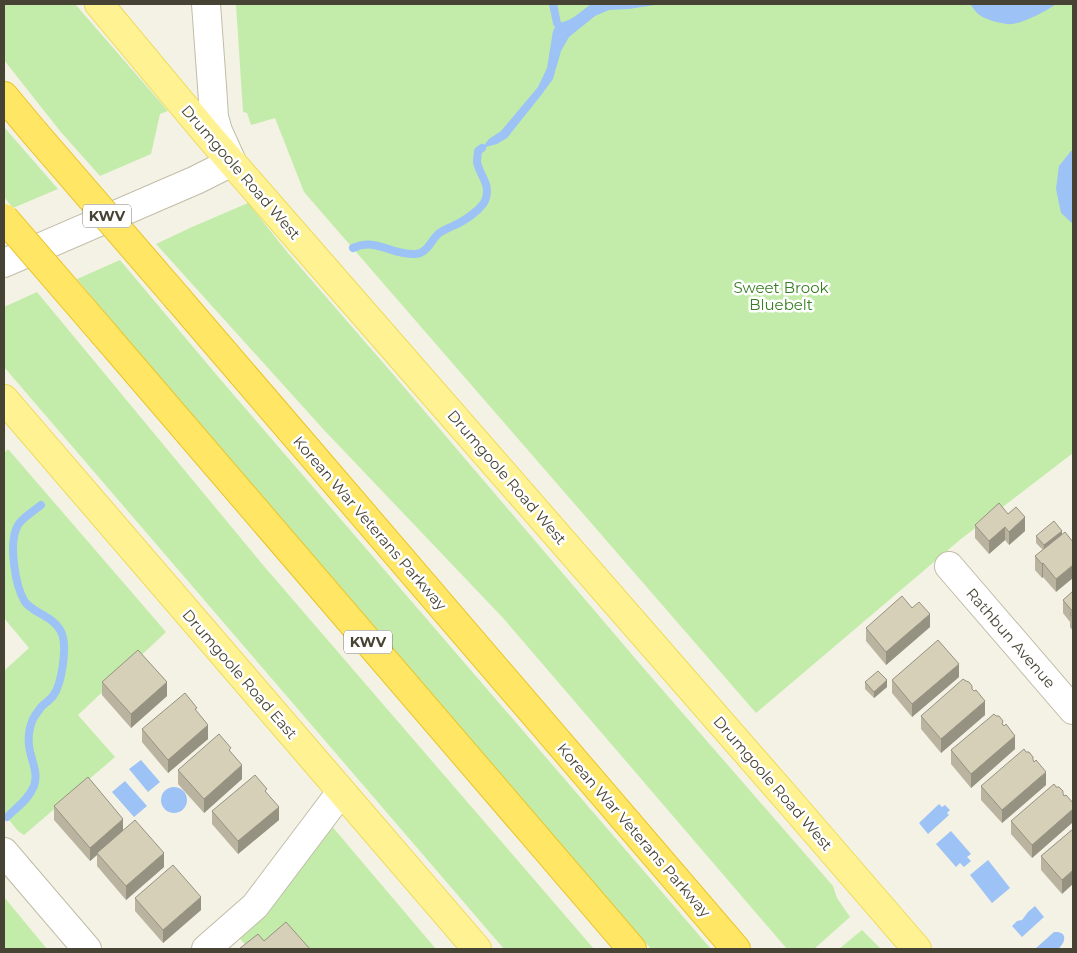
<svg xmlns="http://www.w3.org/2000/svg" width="1077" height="953" font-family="Montserrat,sans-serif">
<rect width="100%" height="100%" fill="#f4f2e5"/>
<g fill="#c3ecaa">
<polygon points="4,4 75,4 168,111 160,114 151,154 100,176 60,131 4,60"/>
<polygon points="236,4 1073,4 1073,453 961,539 756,713 304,192 275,118 251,125 247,113 243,112"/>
<polygon points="4,127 58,189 13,208 4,197"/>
<polygon points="248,203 288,253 392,373 640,664 833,886 837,898 850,917 814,949 787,949 504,619 324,430 156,244 192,227"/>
<polygon points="120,260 220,379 711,949 651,949 121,332 77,279"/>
<polygon points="37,292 263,565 594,949 504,949 4,367 4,307"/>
<polygon points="8,449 166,632 78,715 115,757 24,835 18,831 4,814 4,671 29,648 4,618 4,453"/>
<polygon points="330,824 436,949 249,949 236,934"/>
<polygon points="4,897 47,949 4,949"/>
<polygon points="862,930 881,949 839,949"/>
</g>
<g fill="#9cc2f6">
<path d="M 591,4 L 661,4 L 629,9 L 609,10 L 595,16 L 569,37 L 561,51 L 553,79 L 542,94 L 507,138 L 497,144 L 482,148 L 489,139 L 501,131 L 538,87 L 547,68 L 553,31 L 557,23 C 571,22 580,12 591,4 Z"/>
<path d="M 970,4 L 1056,4 C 1047,11 1023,23 1012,24 C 1005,25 987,20 981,16 C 977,14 973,8 970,4 Z"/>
<polygon points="1073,150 1073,224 1061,213 1056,189 1059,166 1071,151"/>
<polygon points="141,760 160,782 148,792 129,769"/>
<polygon points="125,781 147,806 134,817 112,792"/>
<circle cx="174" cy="800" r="13"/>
<polygon points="939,804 942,807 945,805 950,810 947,813 949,815 928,834 919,823"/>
<polygon points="951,831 971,854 967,857 971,861 964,867 960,863 956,867 936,844"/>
<polygon points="988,860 1010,888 992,903 970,875"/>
<polygon points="1035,906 1044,917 1022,937 1012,926 1017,921 1022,920 1028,912"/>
<path d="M 1054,932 C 1068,931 1066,942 1058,949 L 1035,949 Z"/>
</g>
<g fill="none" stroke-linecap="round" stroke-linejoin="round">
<g stroke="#9cc2f6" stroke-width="8">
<polyline points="553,4 557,23"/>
<path d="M 353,248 C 377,237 391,256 416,254 C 427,253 431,241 438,234 C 443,230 449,228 455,225 C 464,221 484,208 486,198 C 490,182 480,177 477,162 C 477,158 478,154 478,151 L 482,148"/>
<path d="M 7,817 C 16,808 29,799 34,786 C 39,771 30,759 29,745 C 28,737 30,726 33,719 C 35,715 39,710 42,706 C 45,703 50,700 53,696 C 62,684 67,648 62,634 C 55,616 34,614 25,602 C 15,586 8,542 18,525 C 23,517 34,511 41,505"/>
</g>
<defs>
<g id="minor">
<polyline points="4,263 196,180 232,162 218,131 214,117 212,86 206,4"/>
<polyline points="949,566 1073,710"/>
<polyline points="4,852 87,949"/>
<polyline points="206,949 255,906 341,792"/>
</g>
<g id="major">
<polyline points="99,4 208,135 790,802 917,949"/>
<polyline points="4,399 477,949"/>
</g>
<g id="highway">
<polyline points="4,96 34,132"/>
<polyline points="179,300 736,949"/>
<polyline points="105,335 632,949"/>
</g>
</defs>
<use href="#minor" stroke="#c0bca7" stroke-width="30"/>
<use href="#major" stroke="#eeda59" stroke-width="30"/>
<use href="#highway" stroke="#eac429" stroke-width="30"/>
<use href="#minor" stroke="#fff" stroke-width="28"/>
<use href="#major" stroke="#fff293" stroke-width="28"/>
<use href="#highway" stroke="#ffe665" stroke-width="28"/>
<defs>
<g id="highway-bridge">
<polyline points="34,132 179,300"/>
<polyline points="4,218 105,335"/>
</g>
</defs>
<use href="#highway-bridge" stroke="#eac429" stroke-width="30" stroke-linecap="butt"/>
<use href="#highway-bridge" stroke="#ffe665" stroke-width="28"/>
</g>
<g fill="#b9b39f">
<polygon points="1008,514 1025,531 1009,545 1005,540 989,554 975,538 975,525"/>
<polygon points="1062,531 1056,592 1043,577 1042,578 1035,570 1035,556 1043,550 1036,543 1036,536"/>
<polygon points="1073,591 1073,631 1070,627 1070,622 1063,613 1063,600"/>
<polygon points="912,608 930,627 886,665 866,641 866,628"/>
<polygon points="959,677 912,717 892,693 892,680"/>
<polygon points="966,681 972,689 985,715 941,753 921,729 921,716"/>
<polygon points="102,682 167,696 131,728 102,695"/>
<polygon points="865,682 887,687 874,698 865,689"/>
<polygon points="197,712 208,739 168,773 142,742 142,729"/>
<polygon points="1003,724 1015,749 971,788 951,764 951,750"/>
<polygon points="231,753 242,779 204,813 178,784 178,770"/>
<polygon points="1033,760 1046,785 1002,823 981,800 981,786"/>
<polygon points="267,793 279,820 238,854 212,824 212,811"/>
<polygon points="1063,794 1073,803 1073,822 1032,858 1011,834 1011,821"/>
<polygon points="54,806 123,831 164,867 126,900 97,866 97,855 90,861 54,820"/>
<polygon points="1073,829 1062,894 1041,870 1041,856"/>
<polygon points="1073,890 1073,906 1072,904 1072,891"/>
<polygon points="135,898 201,910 163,943 135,911"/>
</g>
<g fill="#969282">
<polygon points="1025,517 1025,531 1009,545 1009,532"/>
<polygon points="1005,527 1005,540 989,554 989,541"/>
<polygon points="1062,531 1062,538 1044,552 1044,545"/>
<polygon points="1043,563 1043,577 1042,578 1042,564"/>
<polygon points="1073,565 1073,578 1056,592 1056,579"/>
<polygon points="930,614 930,627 886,665 886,652"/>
<polygon points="959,664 959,677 912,717 912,704"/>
<polygon points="887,680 887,687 874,698 874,692"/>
<polygon points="167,682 167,696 131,728 131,714"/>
<polygon points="985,701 985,715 941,753 941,739"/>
<polygon points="208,725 208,739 168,773 168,760"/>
<polygon points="1015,736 1015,749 971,788 971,774"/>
<polygon points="242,765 242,779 204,813 204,799"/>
<polygon points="1046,772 1046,785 1002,823 1002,810"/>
<polygon points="279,807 279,820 238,854 238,841"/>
<polygon points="1073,809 1073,822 1032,858 1032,845"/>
<polygon points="123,819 123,832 97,853 97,855 90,861 90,848"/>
<polygon points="164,853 164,867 126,900 126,886"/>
<polygon points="1073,870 1073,884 1062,894 1062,880"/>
<polygon points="201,897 201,910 163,943 163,930"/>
</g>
<g fill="#d7d0b9" stroke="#969282">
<polygon points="999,503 1008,514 1016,507 1025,517 1009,532 1005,527 989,541 975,525"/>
<polygon points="1054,521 1062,531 1044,545 1036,536"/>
<polygon points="1065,532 1073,542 1073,565 1056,579 1043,563 1042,564 1035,556"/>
<polygon points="1073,591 1073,617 1070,614 1073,612 1063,600"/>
<polygon points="902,596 912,608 919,602 930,614 886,652 866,628"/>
<polygon points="938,640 959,664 912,704 892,680"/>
<polygon points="138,650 167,682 131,714 102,682"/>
<polygon points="878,671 887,680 874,692 865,682"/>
<polygon points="963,679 966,681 969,682 972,686 972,689 974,691 976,690 985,701 941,739 921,716"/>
<polygon points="185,693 197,708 195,709 208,725 168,760 142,729"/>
<polygon points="994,714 996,716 999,716 1003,721 1002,724 1004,726 1006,724 1015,736 971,774 951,750"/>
<polygon points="219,734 231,748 229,750 242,765 204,799 178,770"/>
<polygon points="1024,749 1026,752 1029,752 1033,757 1033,760 1034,762 1036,760 1046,772 1002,810 981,786"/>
<polygon points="255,775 267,789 265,791 279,807 238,841 212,811"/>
<polygon points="88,777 123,819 90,848 54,806"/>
<polygon points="1054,784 1056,787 1059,787 1063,791 1063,794 1064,796 1066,795 1073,803 1073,809 1032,845 1011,821"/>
<polygon points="135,820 164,853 126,886 97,853"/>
<polygon points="1073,829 1073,870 1062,880 1041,856"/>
<polygon points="173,865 201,897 163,930 135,898"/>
<polygon points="286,922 310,949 239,949 258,934 264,941"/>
</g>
<g text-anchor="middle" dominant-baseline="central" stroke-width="5" stroke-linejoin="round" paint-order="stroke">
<g fill="#fff" stroke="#7e7b71" stroke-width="1">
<rect x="83" y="204.5" width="48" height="23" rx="4"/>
<rect x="344" y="630.5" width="48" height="23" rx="4"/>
</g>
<g font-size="14" font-weight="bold" fill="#474334">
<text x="107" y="216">KWV</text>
<text x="368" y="642">KWV</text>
</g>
<g font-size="15" fill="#474334" stroke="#fff">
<text transform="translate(241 172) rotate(49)">Drumgoole Road West</text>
<text transform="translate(507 477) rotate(49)">Drumgoole Road West</text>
<text transform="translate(370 523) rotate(49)">Korean War Veterans Parkway</text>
<text transform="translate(1011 638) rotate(49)">Rathbun Avenue</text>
<text transform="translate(240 674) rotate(49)">Drumgoole Road East</text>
<text transform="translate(773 783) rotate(49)">Drumgoole Road West</text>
<text transform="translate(634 830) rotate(49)">Korean War Veterans Parkway</text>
</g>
<g font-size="15" fill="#367e22" stroke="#fff">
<text x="781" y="287">Sweet Brook<tspan x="781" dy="17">Bluebelt</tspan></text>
</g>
</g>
<rect width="1077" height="953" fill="none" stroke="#474334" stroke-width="10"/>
</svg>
